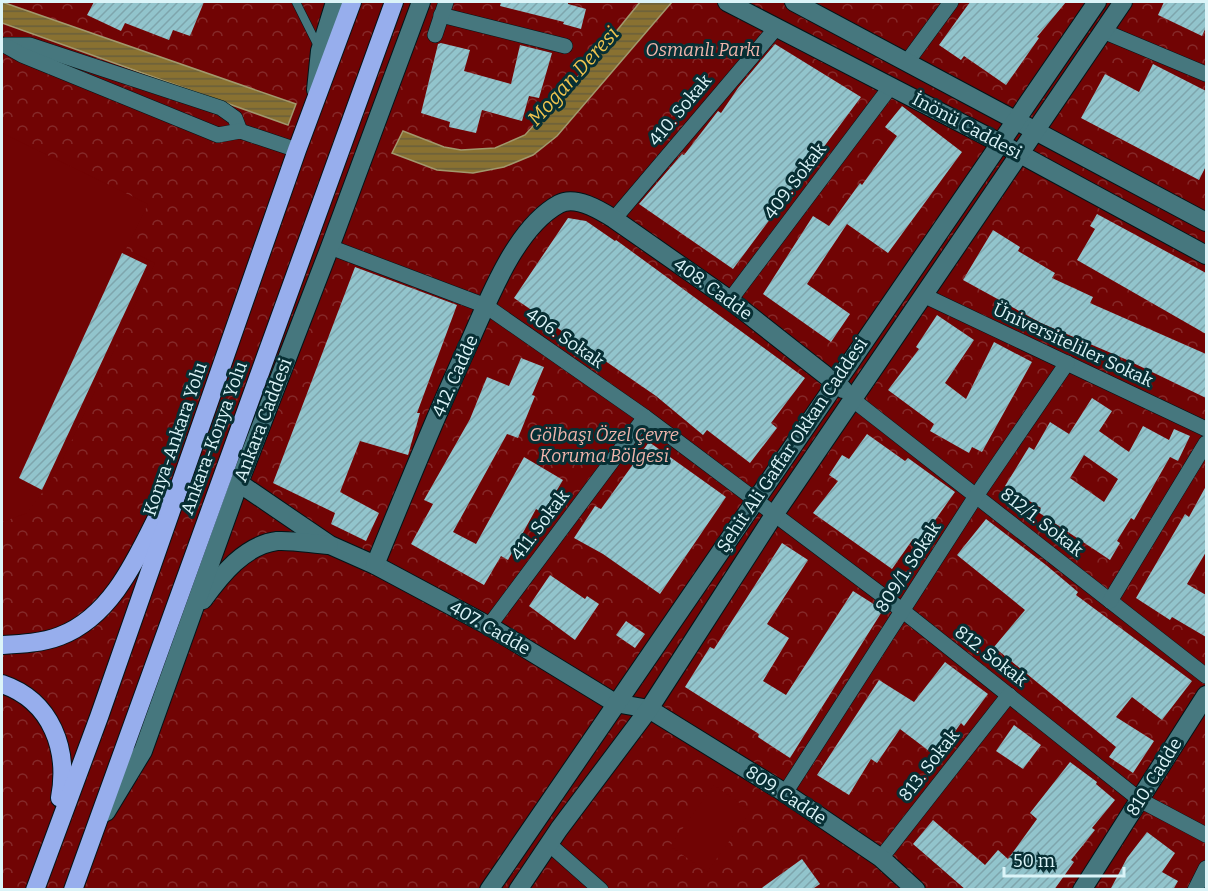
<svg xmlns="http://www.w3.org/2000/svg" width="1208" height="891" font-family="Bitter,serif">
<defs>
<pattern id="park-crowns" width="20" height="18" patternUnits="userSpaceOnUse" patternTransform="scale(1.5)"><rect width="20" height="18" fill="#710404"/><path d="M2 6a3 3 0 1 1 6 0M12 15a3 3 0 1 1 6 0" fill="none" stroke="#852929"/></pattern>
<pattern id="water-rules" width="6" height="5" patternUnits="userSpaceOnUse" patternTransform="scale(1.5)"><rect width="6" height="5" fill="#897131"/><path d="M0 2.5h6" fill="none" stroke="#695f3c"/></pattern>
<pattern id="building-hatch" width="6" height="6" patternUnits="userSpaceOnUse" patternTransform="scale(1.5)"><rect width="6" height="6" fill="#92c4cc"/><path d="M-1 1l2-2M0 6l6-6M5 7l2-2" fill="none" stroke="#7ea5ac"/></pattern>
</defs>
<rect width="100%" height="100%" fill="#072f34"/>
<polygon fill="url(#park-crowns)" points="2,2 1206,2 1206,889 2,890"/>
<g fill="#710404">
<polygon points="2,133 148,204 126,249 155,263 56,474 27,513 2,522"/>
<polygon points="714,785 751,811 707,872 670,846"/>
</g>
<g fill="url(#water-rules)" stroke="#a2986d" stroke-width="1.5">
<polygon points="2,2 296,104 288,125 2,23"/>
<polygon points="640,2 672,2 557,136 533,155 504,167 473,173 437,170 392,153 403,131 444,147 461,150 495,148 525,135 593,60"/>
</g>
<g fill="url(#building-hatch)" fill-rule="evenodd">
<polygon points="94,2 204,2 190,36 173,30 169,40 125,23 121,31 87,15"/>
<polygon points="501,2 568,2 568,4 586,9 581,29 563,24 564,22 500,6"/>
<polygon points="970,2 1066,2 1037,37 1039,38 1006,85 964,56 961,60 939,45"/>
<polygon points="1164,2 1206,2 1206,27 1202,36 1158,15"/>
<polygon points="441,43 470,50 464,71 511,84 520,45 552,53 539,98 529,96 522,121 482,110 476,133 449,127 450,122 421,113 438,44"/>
<polygon points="775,44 861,97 733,269 639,204 682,154 684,155 718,111 721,113 738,88"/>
<polygon points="1153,64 1206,91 1206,166 1199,180 1081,118 1105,74 1139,92"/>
<polygon points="902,106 962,152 888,253 847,224 807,284 850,314 831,342 763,294 813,216 829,226 860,183 862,185 897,136 885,127"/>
<polygon points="1097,214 1206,273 1206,334 1077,260 1095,229 1090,226"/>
<polygon points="568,218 586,221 615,241 616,240 805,378 771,423 777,428 750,463 707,430 703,435 656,396 514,298"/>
<polygon points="993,230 1020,247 1018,251 1055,273 1052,278 1093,297 1090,303 1206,354 1206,398 1125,359 1041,323 963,280"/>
<polygon points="122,253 147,265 42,490 19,478"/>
<polygon points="355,267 457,305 417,413 420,413 408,455 360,441 340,492 379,513 366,541 331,524 335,513 273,483"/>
<polygon points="937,315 974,340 945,383 966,399 994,342 1032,362 982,452 972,447 969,453 930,431 934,424 888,390 919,349 916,347"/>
<polygon points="521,358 544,367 532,395 535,396 518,438 507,434 453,532 476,544 524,457 563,480 543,513 536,509 508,560 501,556 484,585 411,544 433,504 424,500 470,419 487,377 509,386"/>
<path d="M 1092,398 L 1112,411 L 1099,431 L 1129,452 L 1143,426 L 1169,440 L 1174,429 L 1190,436 L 1178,461 L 1170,457 L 1134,520 L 1131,518 L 1117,541 L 1120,543 L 1110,560 L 1038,512 L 1041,508 L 1005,486 L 1029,447 L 1034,450 L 1050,422 L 1069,434 ZM 1084,455 L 1118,479 L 1104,502 L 1070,478 Z"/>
<polygon points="867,434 905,461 908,458 955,492 919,543 913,539 892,569 813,513 838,481 829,475 842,455 849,459"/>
<polygon points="649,442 726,497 660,594 603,554 574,538 595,506 601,509"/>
<polygon points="1206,486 1206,552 1187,584 1206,595 1206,637 1172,617 1170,620 1136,598 1185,514 1189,517"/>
<polygon points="986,519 1046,565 1078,592 1076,595 1192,681 1162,720 1132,697 1116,717 1154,741 1133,773 1109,757 1116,747 994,647 1025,610 957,555"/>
<polygon points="782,543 808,560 767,624 789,638 763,681 786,695 853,591 883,610 790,758 758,737 759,734 685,687 710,647 714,649"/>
<polygon points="550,575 585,599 587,596 599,604 575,640 529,606"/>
<polygon points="626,621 645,634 635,648 616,635"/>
<polygon points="945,662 988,694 964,726 961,723 937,757 900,729 877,763 871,759 849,795 817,775 879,680 914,702"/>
<polygon points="1014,725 1041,745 1023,769 996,751"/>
<polygon points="1070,762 1097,782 1096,784 1115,800 1092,828 1095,830 1071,860 1074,862 1054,890 966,890 913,844 933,820 985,865 998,850 1008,859 1037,819 1030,813"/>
<polygon points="1147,832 1175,853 1162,872 1178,881 1173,890 1110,890 1127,858"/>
<polygon points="802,859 820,884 811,890 759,890"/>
</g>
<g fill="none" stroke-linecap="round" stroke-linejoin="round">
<defs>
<polyline id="lane" points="296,2 318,46"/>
<g id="street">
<polyline points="441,15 565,46"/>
<polyline points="1103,31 1206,74"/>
<polyline points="435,35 446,2"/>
<polyline points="5,45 30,45 221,108 235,118 240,131"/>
<polyline points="6,46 22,55 218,135 240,131 297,150"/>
<polyline points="907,62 951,2"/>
<polyline points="614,219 777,27"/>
<polyline points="330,247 486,306 645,417 903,611 1140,800 1206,835"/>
<polyline points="923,295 1206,429"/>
<polyline points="730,300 891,86"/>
<polyline points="852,399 1206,676"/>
<polyline points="1110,601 1206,443"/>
<polyline points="489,626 645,417"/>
<polyline points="785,793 976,496 1067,363"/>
<polyline points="549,844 601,890"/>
<polyline points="881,858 1009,695"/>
<polyline points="1195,890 1206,868"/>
</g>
<g id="secondary">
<polyline points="727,2 998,142 1206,255"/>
<polyline points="794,2 1206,222"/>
<polyline points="316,90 320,51 335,2"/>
<polyline points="239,483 330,545 375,565 489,626 615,703 649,709 785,793 881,858 916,890"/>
<path d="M 375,565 C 404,494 433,422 465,352 C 486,307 513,229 559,204 C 575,195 600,210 614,219 L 730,300 L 843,389"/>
<path d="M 203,600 C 221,575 245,545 277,541 C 294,540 312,544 329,545"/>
<polyline points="106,812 143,751 239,483 330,247 421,2"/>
<polyline points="489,890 1097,2"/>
<polyline points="518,890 559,829 649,709 774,515 1123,2"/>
<polyline points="1082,890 1206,695"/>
</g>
<g id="highway">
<path d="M 2,645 C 21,644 42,643 60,636 C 118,614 142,544 169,494"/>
<path d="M 2,684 C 52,701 69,750 60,798"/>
<polyline points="35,890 99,717 297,150 352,2"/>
<polyline points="73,890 394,2"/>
</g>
</defs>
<use href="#lane" stroke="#001519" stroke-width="9"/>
<use href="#street" stroke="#001519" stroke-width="16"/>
<use href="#secondary" stroke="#001519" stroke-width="20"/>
<use href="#highway" stroke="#001519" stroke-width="20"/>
<use href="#lane" stroke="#46777e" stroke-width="8"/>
<use href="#street" stroke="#46777e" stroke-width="15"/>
<use href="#secondary" stroke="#46777e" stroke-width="18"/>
<use href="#highway" stroke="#97aeed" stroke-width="18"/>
</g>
<g text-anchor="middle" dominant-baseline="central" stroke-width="6" stroke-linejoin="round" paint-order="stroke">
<g font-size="18" font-style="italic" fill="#f0b5ac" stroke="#072f34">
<text x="703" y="50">Osmanlı Parkı</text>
<text x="604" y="435">Gölbaşı Özel Çevre<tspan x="604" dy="21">Koruma Bölgesi</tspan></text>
</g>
<g font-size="18" fill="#dbf4f8" stroke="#072f34">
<text transform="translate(680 110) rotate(-50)">410. Sokak</text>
<text transform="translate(967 126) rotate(28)">İnönü Caddesi</text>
<text transform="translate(795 181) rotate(-53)">409. Sokak</text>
<text transform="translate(713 289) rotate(36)">408. Cadde</text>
<text transform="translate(565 338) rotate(35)">406. Sokak</text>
<text transform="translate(1073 345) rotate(25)">Üniversiteliler Sokak</text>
<text transform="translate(455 376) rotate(-66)">412. Cadde</text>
<text transform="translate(263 420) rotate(-69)">Ankara Caddesi</text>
<text transform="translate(214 438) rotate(-70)">Ankara-Konya Yolu</text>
<text transform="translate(175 439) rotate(-71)">Konya-Ankara Yolu</text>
<text transform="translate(792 445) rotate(-56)">Şehit Ali Gaffar Okkan Caddesi</text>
<text transform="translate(1042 522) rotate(38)">812/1. Sokak</text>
<text transform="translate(540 525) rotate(-53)">411. Sokak</text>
<text transform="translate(908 567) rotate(-57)">809/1. Sokak</text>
<text transform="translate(490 628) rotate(30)">407. Cadde</text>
<text transform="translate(991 656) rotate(38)">812. Sokak</text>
<text transform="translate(929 765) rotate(-52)">813. Sokak</text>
<text transform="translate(1154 777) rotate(-58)">810. Cadde</text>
<text transform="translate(786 795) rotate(33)">809. Cadde</text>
</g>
<g font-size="20" font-style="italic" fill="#efc44f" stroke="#072f34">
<text transform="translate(573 76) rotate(-48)">Mogan Deresi</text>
</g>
</g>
<rect width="1208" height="891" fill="none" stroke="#dbf4f8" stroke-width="6"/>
<path d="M1004 867v9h120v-9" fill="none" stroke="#dbf4f8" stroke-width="3"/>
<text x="1013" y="867" font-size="18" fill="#dbf4f8" stroke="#072f34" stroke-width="4.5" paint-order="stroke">50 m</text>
</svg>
